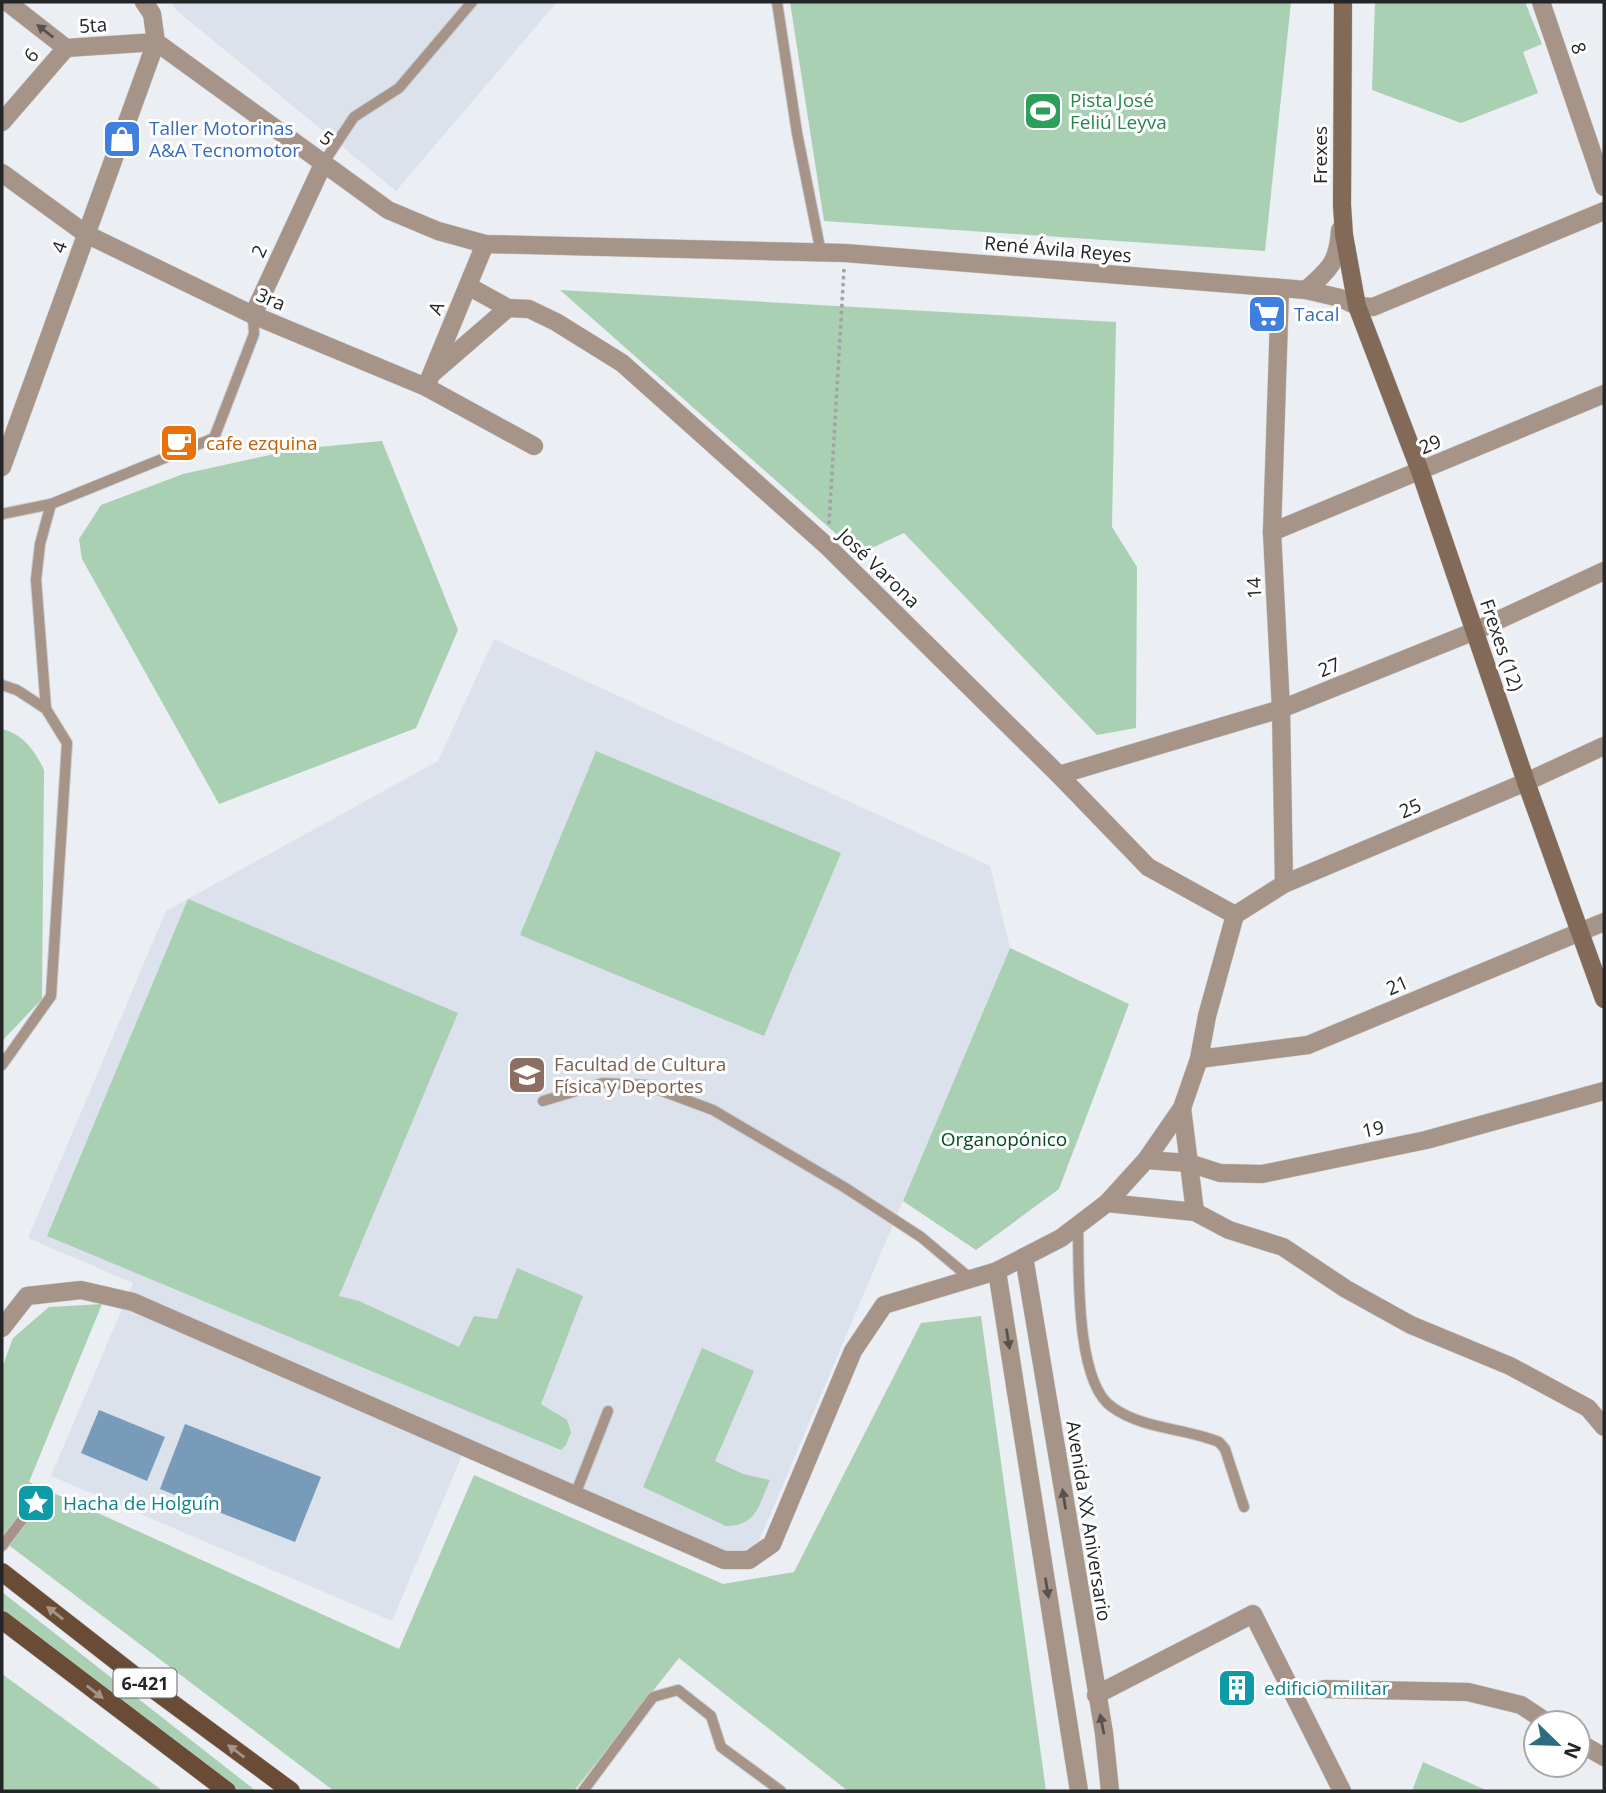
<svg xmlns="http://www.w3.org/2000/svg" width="1606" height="1793" font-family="'Open Sans',sans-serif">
<rect width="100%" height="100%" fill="#ebeef2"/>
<g fill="#dbe2ec">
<polygon points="171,2 557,2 396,191 175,9"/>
<polygon points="494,639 990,866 1010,948 749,1565 466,1446 392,1621 51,1476 133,1283 28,1238 166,911 438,761"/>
</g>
<g fill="#a9d0b3">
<polygon points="790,2 1291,2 1265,251 824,221"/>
<polygon points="1375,2 1525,2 1542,44 1523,52 1538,93 1461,123 1372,90"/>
<polygon points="560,290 1116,322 1112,527 1137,567 1136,728 1097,735 904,533 859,554"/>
<polygon points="382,441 458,630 416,728 219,804 82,559 79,539 101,505 183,474 297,449"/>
<path d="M 2,729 C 23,734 35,751 44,770 L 42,999 L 2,1041 Z"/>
<polygon points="596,751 841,853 764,1036 520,935"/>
<polygon points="188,899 458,1013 339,1296 359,1301 459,1347 474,1316 497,1319 517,1268 583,1296 541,1404 567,1420 571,1432 566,1445 561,1450 47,1236"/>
<polygon points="1010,948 1129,1004 1059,1189 976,1250 903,1201"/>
<polygon points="102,1304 29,1482 399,1649 474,1475 723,1584 794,1572 921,1323 981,1316 1046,1791 848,1791 679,1658 574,1791 334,1791 2,1540 2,1368 13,1338 49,1307"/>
<path d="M 702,1348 L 754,1371 L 715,1461 L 743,1474 L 770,1480 C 759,1504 757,1526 726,1526 L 643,1487 Z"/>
<polygon points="2,1592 256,1791 237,1791 2,1609"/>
<polygon points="2,1674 163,1791 2,1791"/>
<polygon points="1423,1762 1488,1791 1412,1791"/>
</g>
<g fill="#789bba">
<polygon points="99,1410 165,1437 147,1481 81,1453"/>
<polygon points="185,1424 321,1477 295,1542 160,1489"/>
</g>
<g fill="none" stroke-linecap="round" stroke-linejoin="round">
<defs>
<g id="service">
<polyline points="777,2 797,133 821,253"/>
<polyline points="324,162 354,117 399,88 472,2"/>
<polyline points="2,514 51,504 214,438 254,334 253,315"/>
<polyline points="2,685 17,690 46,709 67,743 51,996 2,1065"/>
<polyline points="46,709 36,580 40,544 51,504"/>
<polyline points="543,1101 603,1083 646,1085 713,1110 844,1187 921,1237 971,1279"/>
<path d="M 1078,1226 C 1079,1268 1075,1382 1112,1407 C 1142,1429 1185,1428 1219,1442 L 1225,1449 L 1244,1507"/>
<polyline points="575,1495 608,1411"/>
<polyline points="2,1546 29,1511"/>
<polyline points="583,1791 653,1697 678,1690 711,1716 721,1747 781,1791"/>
</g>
<g id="minor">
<polyline points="1541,2 1604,187"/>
<polyline points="2,122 66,48"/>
<polyline points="2,173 86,234 253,315 426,387 534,446"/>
<polyline points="468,286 508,308 529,309 556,322 622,363 828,547 1059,775 1148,867 1235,915"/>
<polyline points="1280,289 1272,532 1281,709 1284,884"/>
<polyline points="253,315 324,162"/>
<polyline points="434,372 508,308"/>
<polyline points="426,387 485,244"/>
<polyline points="2,467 156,42 152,14 144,2"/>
<polyline points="1272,532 1604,394"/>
<polyline points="1059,775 1281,709 1475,631 1604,571"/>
<polyline points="1235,915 1284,884 1526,782 1604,746"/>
<polyline points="1199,1059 1308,1045 1604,922"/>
<polyline points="1182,1108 1195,1212"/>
<polyline points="1146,1160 1189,1163 1220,1173 1262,1174 1426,1140 1604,1091"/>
<polyline points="1107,1203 1195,1212 1229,1230 1283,1247 1346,1289 1411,1325 1510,1366 1588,1408 1604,1427"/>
<polyline points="1024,1257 1104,1733 1110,1791"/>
<polyline points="997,1271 1079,1791"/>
<polyline points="2,1328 27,1296 81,1290 133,1302 724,1560 749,1560 772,1544 853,1351 884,1305 997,1271 1061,1238 1107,1203 1146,1160 1182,1108 1199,1059 1207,1016 1235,915"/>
<polyline points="1324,1689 1468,1692 1521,1705 1548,1723"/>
<polyline points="1096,1695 1253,1614 1342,1791"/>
<polyline points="1578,1742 1604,1757"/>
</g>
<g id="tertiary">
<polyline points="7,2 66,48 156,42 388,210 438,231 485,244 845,253 1306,290 1340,298 1357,306 1373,307 1604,211"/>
<path d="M 1306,290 C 1330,269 1338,262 1340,230"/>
</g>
<polyline id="secondary" points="1343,2 1342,205 1344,235 1357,306 1420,471 1526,782 1604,999"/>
<g id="primary">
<polyline points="2,1572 134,1675 291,1791"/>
<polyline points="2,1620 227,1791"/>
</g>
</defs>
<use href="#service" stroke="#c7cacd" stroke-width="12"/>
<use href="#minor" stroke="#c7cacd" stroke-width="19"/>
<use href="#tertiary" stroke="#c7cacd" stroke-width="19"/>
<use href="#secondary" stroke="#c7cacd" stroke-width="19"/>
<use href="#primary" stroke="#c7cacd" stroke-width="19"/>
<polyline stroke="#a1a4a6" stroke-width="3.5" stroke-dasharray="3.5 3.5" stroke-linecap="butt" points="829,524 844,269"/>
<use href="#service" stroke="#a69488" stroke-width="10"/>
<use href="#minor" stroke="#a69488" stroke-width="18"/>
<use href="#tertiary" stroke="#a69488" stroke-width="18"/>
<use href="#secondary" stroke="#826958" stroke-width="18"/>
<use href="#primary" stroke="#694b36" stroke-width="18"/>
</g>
<defs><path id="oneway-solid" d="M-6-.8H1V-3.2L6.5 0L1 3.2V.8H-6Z" transform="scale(1.75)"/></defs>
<g fill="#58514d">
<use href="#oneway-solid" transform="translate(45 31) rotate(-142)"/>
<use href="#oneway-solid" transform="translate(1008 1339) rotate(81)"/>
<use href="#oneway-solid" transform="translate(1064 1499) rotate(-99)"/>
<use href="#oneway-solid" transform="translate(1047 1588) rotate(81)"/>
<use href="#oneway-solid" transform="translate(1102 1724) rotate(-101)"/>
</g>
<g fill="#a59386">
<use href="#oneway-solid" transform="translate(55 1613) rotate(-142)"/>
<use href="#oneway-solid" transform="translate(95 1692) rotate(38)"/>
<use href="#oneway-solid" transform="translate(236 1751) rotate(-143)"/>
</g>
<defs>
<symbol id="stadium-square" viewBox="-11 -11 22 22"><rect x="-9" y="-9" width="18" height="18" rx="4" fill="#2e9e5b" stroke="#fff"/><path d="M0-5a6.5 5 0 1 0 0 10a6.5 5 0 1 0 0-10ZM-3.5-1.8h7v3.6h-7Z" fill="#fff"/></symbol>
<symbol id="shop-square" viewBox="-11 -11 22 22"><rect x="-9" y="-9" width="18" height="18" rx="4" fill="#3f7fe0" stroke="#fff"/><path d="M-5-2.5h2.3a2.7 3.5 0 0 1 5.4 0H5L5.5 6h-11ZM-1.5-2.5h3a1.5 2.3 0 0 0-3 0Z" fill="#fff"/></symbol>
<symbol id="supermarket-square" viewBox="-11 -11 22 22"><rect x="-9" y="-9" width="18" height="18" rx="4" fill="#3f7fe0" stroke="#fff"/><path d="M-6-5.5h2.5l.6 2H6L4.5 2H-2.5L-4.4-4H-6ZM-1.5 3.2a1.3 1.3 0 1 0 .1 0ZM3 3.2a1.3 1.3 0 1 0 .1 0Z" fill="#fff"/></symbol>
<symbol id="cafe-square" viewBox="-11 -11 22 22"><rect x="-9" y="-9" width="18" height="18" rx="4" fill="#e8710a" stroke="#fff"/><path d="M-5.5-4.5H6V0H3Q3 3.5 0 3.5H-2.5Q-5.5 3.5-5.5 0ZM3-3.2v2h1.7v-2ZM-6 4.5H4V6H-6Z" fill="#fff"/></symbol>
<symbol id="university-square" viewBox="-11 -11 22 22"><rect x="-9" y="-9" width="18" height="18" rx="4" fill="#8d6e63" stroke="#fff"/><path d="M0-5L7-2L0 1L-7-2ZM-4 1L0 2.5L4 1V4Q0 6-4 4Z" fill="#fff"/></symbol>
<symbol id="sight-square" viewBox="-11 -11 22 22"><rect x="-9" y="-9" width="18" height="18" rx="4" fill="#0f9aa8" stroke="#fff"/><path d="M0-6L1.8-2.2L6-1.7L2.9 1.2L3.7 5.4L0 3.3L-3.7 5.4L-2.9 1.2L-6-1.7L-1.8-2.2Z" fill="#fff"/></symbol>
<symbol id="building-square" viewBox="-11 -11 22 22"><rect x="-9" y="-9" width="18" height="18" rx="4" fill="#0f9aa8" stroke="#fff"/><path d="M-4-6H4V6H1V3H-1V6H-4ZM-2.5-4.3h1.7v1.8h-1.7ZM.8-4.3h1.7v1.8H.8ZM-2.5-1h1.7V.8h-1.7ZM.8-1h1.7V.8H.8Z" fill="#fff"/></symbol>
</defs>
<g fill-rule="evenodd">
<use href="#stadium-square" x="1021" y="89" width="44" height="44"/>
<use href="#shop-square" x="100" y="117" width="44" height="44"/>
<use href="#supermarket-square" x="1245" y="292" width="44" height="44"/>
<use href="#cafe-square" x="157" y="421" width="44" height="44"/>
<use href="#university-square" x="505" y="1053" width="44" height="44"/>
<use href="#sight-square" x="14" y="1481" width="44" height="44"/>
<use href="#building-square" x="1215" y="1666" width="44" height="44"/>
</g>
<g text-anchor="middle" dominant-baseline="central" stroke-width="6" stroke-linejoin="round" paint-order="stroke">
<rect fill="#fff" stroke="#666667" stroke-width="2" x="113.5" y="1668.5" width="63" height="29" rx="5"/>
<g font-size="18" font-weight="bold" fill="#242526">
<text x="145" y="1683">6-421</text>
</g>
<g font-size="19" fill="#242526" stroke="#fff">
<text transform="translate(93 25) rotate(-4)">5ta</text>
<text transform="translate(1579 48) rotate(71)">8</text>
<text transform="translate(31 55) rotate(-49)">6</text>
<text transform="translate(327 138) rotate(36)">5</text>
<text transform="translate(1320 155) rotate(-90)">Frexes</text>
<text transform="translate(59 247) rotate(-70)">4</text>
<text transform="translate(1058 249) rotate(5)">René Ávila Reyes</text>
<text transform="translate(259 251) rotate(-65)">2</text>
<text transform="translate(271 299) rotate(23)">3ra</text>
<text transform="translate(436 308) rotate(-67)">A</text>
<text transform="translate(1430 444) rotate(-23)">29</text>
<text transform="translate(879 568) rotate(44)">José Varona</text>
<text transform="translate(1254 588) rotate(-93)">14</text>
<text transform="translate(1502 645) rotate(71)">Frexes (12)</text>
<text transform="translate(1329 667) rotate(-22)">27</text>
<text transform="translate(1410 808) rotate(-23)">25</text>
<text transform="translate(1397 985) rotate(-23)">21</text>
<text transform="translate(1373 1129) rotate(-12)">19</text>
<text transform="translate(1089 1521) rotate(81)">Avenida XX Aniversario</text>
</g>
<g font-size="19" fill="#27864d" stroke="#fff" text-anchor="start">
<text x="1070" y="100">Pista José<tspan x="1070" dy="22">Feliú Leyva</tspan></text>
</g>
<g font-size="19" fill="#366cbe" stroke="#fff" text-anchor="start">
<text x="149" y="128">Taller Motorinas<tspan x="149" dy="22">A&amp;A Tecnomotor</tspan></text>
<text x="1294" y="314">Tacal</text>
</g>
<g font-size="19" fill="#c56008" stroke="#fff" text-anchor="start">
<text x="206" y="443">cafe ezquina</text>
</g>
<g font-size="19" fill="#785e54" stroke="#fff" text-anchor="start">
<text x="554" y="1064">Facultad de Cultura<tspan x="554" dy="22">Física y Deportes</tspan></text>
</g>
<g font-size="19" fill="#034924" stroke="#fff">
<text x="1004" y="1139">Organopónico</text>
</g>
<g font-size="19" fill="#0d838f" stroke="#fff" text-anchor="start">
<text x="63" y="1503">Hacha de Holguín</text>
<text x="1264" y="1688">edificio militar</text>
</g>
</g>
<rect width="1606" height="1793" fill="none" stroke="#242526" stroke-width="7"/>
<g transform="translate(1557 1744) rotate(113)"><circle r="33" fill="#ffffff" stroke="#a7a8a8" stroke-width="2"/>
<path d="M0-5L12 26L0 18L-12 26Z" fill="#2c6e80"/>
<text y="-10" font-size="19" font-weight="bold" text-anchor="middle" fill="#242526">N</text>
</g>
</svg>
